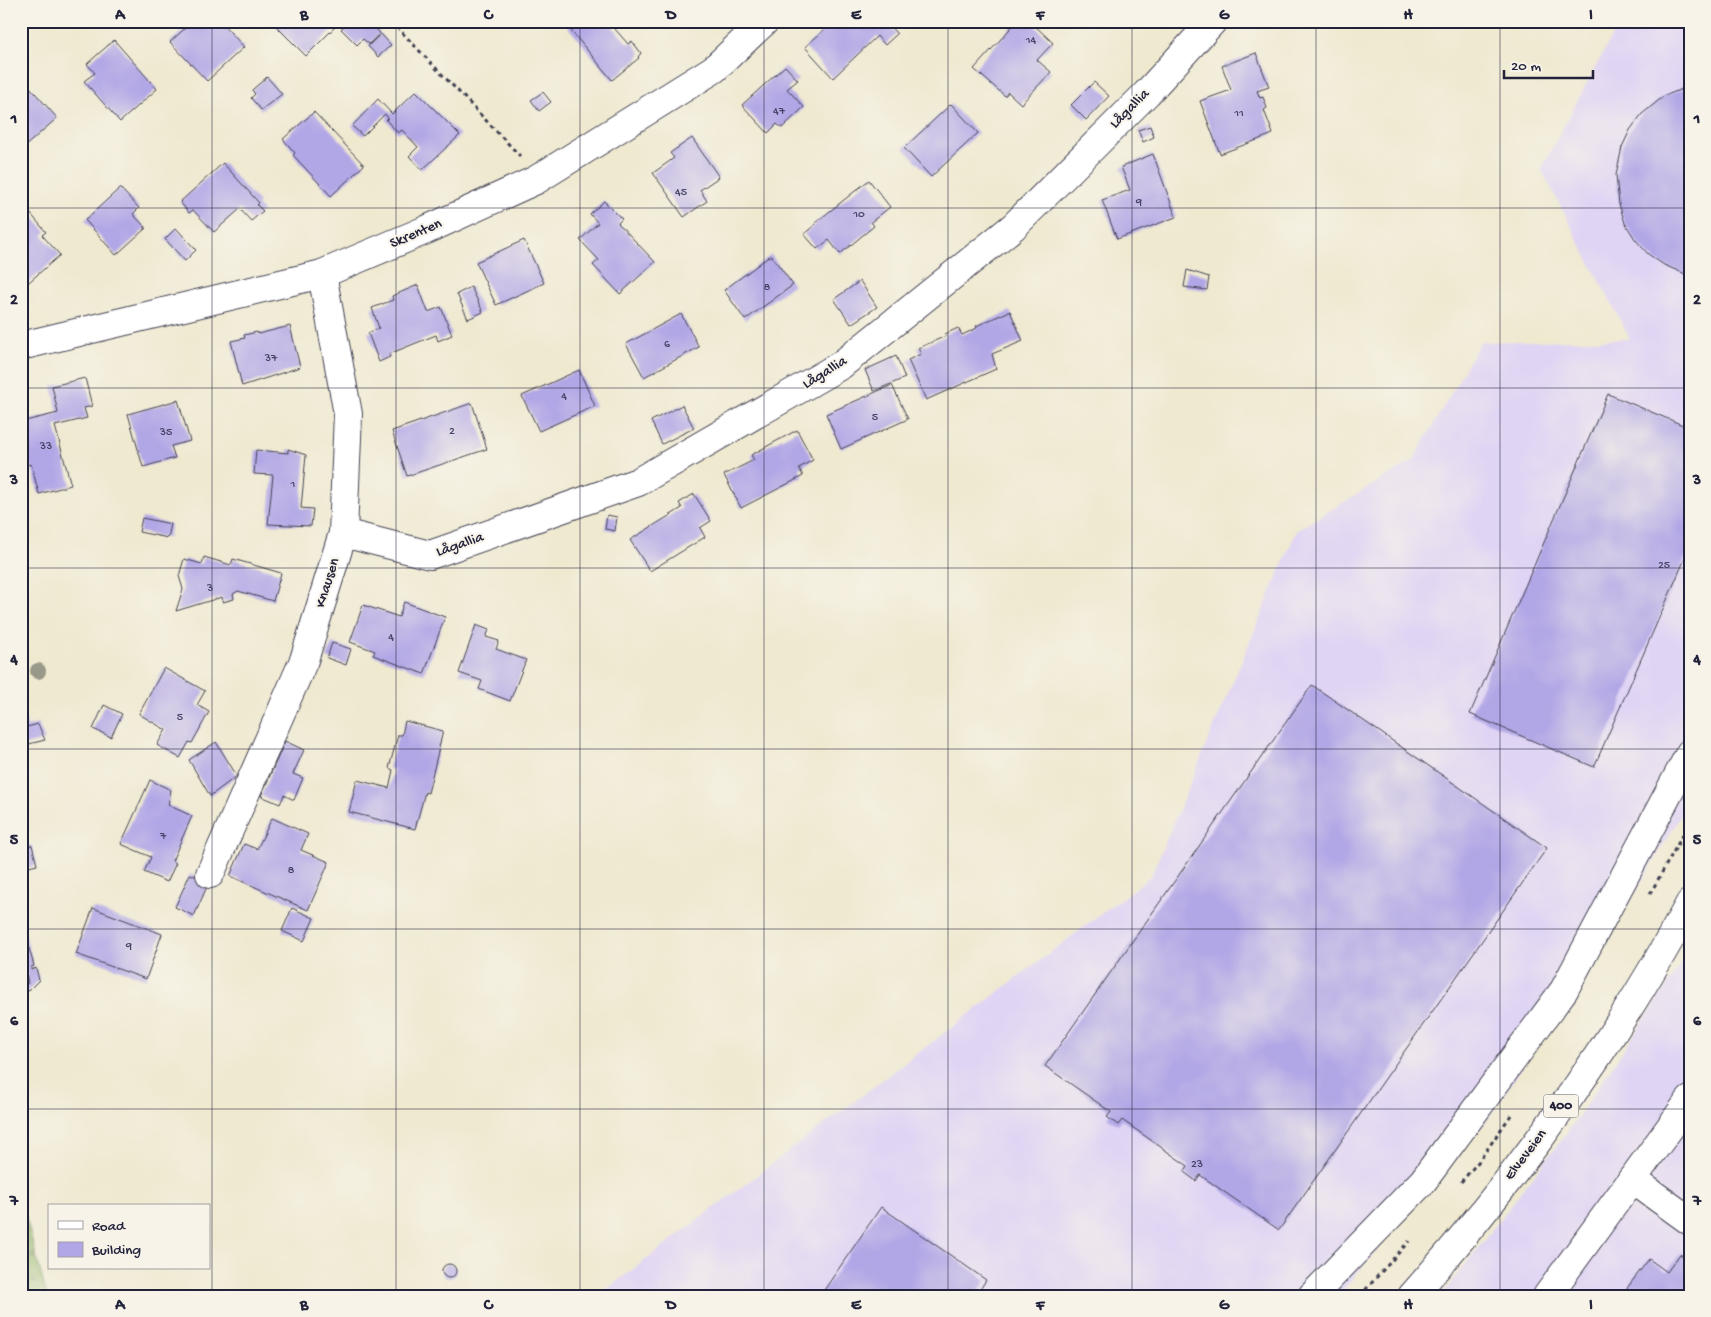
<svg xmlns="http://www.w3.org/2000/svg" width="1711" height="1317" font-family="'Gochi Hand',sans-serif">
<defs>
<pattern id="forest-firs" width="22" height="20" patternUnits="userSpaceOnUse" patternTransform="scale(1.25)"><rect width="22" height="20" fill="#94b669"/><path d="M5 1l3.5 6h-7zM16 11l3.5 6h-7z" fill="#789458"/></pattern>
</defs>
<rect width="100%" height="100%" fill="#f7f3e8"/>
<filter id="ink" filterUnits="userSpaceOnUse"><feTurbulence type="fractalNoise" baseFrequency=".02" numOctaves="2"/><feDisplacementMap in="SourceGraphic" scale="10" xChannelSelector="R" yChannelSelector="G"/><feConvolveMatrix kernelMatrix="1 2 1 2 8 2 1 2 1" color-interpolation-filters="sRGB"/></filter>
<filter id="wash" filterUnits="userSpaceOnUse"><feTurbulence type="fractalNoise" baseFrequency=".0096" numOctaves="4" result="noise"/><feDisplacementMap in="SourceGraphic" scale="20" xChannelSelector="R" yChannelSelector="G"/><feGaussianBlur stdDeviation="1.12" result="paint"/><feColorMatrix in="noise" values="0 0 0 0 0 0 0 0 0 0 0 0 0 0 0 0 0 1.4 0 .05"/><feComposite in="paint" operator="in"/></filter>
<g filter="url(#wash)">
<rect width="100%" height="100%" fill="#efe9d0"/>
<g fill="#e0d4f4">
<polygon points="1619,23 1690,28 1690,800 1608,938 1487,1120 1338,1296 598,1296 1151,876 1297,530 1413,461 1480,342 1630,339 1541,169"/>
<polygon points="1690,946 1690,1296 1441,1296 1571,1127 1671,980"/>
</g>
<polygon fill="url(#forest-firs)" stroke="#5b6c52" points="21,1199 47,1296 21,1296"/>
<g id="blocks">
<g fill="#b2a7e6">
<polygon points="193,21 220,21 244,47 207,81 170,42"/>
<polygon points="271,21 333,21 337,25 306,56"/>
<polygon points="349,21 368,21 380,33 369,44 363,39 357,45 341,29"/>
<polygon points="563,21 608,21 628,44 632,41 641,53 638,57 639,58 612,80"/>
<polygon points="823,21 885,21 897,34 885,45 877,36 833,78 805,47 825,29 820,24"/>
<polygon points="1017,21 1030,21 1053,43 1037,60 1051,72 1021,104 1008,92 1005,96 974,69"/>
<polygon points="381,34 391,45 378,57 368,46"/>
<polygon points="114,40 157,89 120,122 84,81 95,73 87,64"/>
<polygon points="1256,53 1269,87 1257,91 1260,98 1263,97 1267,108 1264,110 1273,134 1220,154 1200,101 1231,90 1222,66"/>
<polygon points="785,66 798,80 787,89 804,107 782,128 777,124 768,133 742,105"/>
<polygon points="21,77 57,118 23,148 21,146"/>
<polygon points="267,77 282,94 261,110 251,98 255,94 252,90"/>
<polygon points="1094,82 1109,96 1086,120 1071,105"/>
<polygon points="1690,86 1690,276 1664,265 1648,254 1635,239 1625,223 1619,204 1616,175 1622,147 1630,130 1642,114 1664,96"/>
<polygon points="416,91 460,135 422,170 409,156 418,147 402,130 398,133 386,120 388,118 385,114 363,136 352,126 378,99 392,114"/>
<polygon points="543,92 551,102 539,111 531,100"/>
<polygon points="951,104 978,133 931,177 904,148"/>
<polygon points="314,112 364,165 331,196 293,155 295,153 283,139"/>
<polygon points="1150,126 1154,137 1143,142 1138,130"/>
<polygon points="692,138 719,177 700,190 707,201 684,217 653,173 674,158 670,153"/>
<polygon points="1153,154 1176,217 1117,239 1102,200 1130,190 1121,167"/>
<polygon points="223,163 259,203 257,205 263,211 251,221 240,209 214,232 193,210 189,213 180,202"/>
<polygon points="869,180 890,207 871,222 874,226 840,254 829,240 817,249 804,234 816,224 815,223"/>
<polygon points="120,188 139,208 133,214 146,228 116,255 85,220"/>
<polygon points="604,201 622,219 618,223 655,262 620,294 593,265 599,260 580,240 598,223 590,214"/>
<polygon points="30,213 46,232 42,235 60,255 21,289 21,221"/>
<polygon points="176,228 196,250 185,261 165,239"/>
<polygon points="524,240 544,283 496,305 476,262"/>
<polygon points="771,255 793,285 745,320 724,290"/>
<polygon points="1187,270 1209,277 1207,290 1184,287"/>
<polygon points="860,281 877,307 851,324 834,299"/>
<polygon points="418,285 428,312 441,307 452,335 438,341 436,335 389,354 390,357 379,362 368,333 379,328 372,308 393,300 392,296"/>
<polygon points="471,287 483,312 468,319 457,294"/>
<polygon points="1010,311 1023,341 992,354 996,369 926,400 908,360 921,354 918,348 946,336 945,334 958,328 962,335 977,328 976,326"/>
<polygon points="681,314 699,347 644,377 626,344"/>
<polygon points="290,326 300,367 242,386 231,341 245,338 244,335 257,332 258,334"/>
<polygon points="896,356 905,378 874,391 865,370"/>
<polygon points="579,370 595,406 539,431 522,396"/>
<polygon points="85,378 92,406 84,408 87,418 55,426 71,485 39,494 31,464 21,466 21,422 58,413 52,386"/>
<polygon points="892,385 908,419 841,449 826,414"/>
<polygon points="1608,394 1690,428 1690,547 1594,767 1470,714"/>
<polygon points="178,400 190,441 171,446 175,458 143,467 128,414"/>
<polygon points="472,403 487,449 407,476 392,431"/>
<polygon points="682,405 694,428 662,444 651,421"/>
<polygon points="797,430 813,460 799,468 803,476 741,508 724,475 754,460 751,455"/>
<polygon points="288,449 306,455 301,508 313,509 311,526 268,524 273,475 254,474 256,450 288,453"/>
<polygon points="694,494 711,521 700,528 705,537 650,571 630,540 682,508 679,503"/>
<polygon points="607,515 617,517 615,531 605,529"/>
<polygon points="142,518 171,524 168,538 139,532"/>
<polygon points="204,557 231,565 233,559 281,573 273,601 238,591 233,594 234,599 223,602 222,597 176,611 183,589 179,576 184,559 202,564"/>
<polygon points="404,602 445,617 424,674 373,655 375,651 350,642 363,605 399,617"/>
<polygon points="476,625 489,630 486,637 499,641 496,649 526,660 510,701 479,689 482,681 459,673"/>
<polygon points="332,643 351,649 346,665 327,658"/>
<polygon points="164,668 205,691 197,705 209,712 192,743 189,742 180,758 157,745 166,730 139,714"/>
<polygon points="1312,685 1547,848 1279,1230 1200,1175 1196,1181 1184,1172 1188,1166 1122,1120 1118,1125 1107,1117 1111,1112 1045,1066"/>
<polygon points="22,704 27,727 38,724 45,740 21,746"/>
<polygon points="104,705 122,714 111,737 93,729"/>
<polygon points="405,721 443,731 428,793 425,792 415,829 349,812 357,780 389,788 393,770 389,768 398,735 402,735"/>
<polygon points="285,741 304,750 293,774 303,778 294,800 284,795 280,804 261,796"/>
<polygon points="216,742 237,776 210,796 189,760"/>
<polygon points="150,780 171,790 168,805 192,816 172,861 176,863 167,882 144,872 151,857 121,844"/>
<polygon points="272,818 308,834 301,850 329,862 308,910 230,876 244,844 257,849"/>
<polygon points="32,845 37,865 21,869 21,848"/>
<polygon points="190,874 209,882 194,916 175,907"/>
<polygon points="93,908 162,934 146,979 76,954"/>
<polygon points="292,908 314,918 304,941 282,931"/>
<polygon points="21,919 34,966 31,967 31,970 36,968 39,980 21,998 21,990 28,983 25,968 21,969"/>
<polygon points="881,1207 986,1280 976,1296 820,1296"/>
<polygon points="1680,1254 1690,1261 1690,1296 1621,1296 1649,1259 1667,1272"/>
<circle cx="449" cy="1271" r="7"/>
</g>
</g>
</g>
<g filter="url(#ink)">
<use href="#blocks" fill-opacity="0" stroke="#414051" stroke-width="1"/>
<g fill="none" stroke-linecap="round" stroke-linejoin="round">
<defs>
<g id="minor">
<polyline points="21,346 322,274 426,230 536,180 714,69 765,21"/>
<polyline points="343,533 430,555 638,482 841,365 1013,227 1147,93 1213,21"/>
<polyline points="210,874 304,660 343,533 348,414 322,274"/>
<polyline points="1632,1179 1690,1221"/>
<polyline points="1312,1296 1423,1181 1564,990 1690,753"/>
<polyline points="1547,1296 1690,1100"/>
</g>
<path id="highway" d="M 1412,1296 C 1518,1176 1614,1044 1690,903"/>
</defs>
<use href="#minor" stroke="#414051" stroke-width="30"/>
<use href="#highway" stroke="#414051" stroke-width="30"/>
<g stroke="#414051" stroke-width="3" stroke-dasharray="4 4" stroke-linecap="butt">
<polyline points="391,21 520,156"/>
<polyline points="1650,894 1690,822"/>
<polyline points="1461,1182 1479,1161 1511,1115"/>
<polyline points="1360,1296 1409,1241"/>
</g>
<use href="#minor" stroke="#fff" stroke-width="28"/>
<use href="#highway" stroke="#fff" stroke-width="28"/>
</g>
<circle fill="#989988" cx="38" cy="671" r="8"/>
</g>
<path fill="none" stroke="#22223b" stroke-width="1" stroke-opacity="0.55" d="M 212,21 L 212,1296M 396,21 L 396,1296M 580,21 L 580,1296M 764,21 L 764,1296M 948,21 L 948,1296M 1132,21 L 1132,1296M 1316,21 L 1316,1296M 1500,21 L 1500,1296M 21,208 L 1690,208M 21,388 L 1690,388M 21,568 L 1690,568M 21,749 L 1690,749M 21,929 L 1690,929M 21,1109 L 1690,1109"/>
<g text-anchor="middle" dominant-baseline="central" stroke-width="4" stroke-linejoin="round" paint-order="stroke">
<g font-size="12" fill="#464366">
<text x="1031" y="41">14</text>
<text x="779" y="112">47</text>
<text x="1239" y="114">11</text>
<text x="681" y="193">45</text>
<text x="1139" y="203">9</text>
<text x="859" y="215">10</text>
<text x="767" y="288">8</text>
<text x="667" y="345">6</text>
<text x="271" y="359">37</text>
<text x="564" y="397">4</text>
<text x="875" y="418">5</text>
<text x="452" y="432">2</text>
<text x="166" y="433">35</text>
<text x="46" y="447">33</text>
<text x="293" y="485">1</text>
<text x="1664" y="566">25</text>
<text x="210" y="589">3</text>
<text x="391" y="638">4</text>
<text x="180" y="718">5</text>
<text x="163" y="837">7</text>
<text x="291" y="871">8</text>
<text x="129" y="947">9</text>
<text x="1197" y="1165">23</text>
</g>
<rect fill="#f7f3e8" stroke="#62616f" stroke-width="1" x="1543.5" y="1094.5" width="35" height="23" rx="4"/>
<g font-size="14" font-weight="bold" fill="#22223b">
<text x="1561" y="1106">400</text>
</g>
<g font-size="15" fill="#22223b" stroke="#f7f3e8">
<text transform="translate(1130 109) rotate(-45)">Lågallia</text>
<text transform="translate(416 234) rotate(-23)">Skrenten</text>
<text transform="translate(825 373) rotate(-32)">Lågallia</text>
<text transform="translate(460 545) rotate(-19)">Lågallia</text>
<text transform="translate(328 583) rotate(-73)">Knausen</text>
<text transform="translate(1526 1155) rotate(-53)">Elveveien</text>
</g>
</g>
<rect width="1711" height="1317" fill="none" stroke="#f7f3e8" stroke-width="55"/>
<rect x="48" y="1204" width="162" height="65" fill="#f7f3e8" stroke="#a29fa3"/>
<rect x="58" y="1221" width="25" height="8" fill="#ffffff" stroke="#a29fa3"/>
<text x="92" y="1230" font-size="15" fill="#22223b">Road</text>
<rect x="58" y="1242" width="25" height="15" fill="#b2a7e6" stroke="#a29fa3"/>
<text x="92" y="1254" font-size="15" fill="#22223b">Building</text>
<path d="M1504 70v8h89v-8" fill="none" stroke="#22223b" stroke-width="2.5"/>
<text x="1511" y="70" font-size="15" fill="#22223b" stroke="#f7f3e8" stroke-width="4" paint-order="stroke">20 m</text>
<rect x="28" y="28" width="1656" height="1262" fill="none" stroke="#22223b" stroke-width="2"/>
<g font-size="16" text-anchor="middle" font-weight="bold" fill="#22223b">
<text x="120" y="19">A</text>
<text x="304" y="19">B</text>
<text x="488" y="19">C</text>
<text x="671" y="19">D</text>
<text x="856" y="19">E</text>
<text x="1040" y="19">F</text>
<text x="1224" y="19">G</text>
<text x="1408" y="19">H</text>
<text x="1591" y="19">I</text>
<text x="14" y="123">1</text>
<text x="1697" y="123">1</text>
<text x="14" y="304">2</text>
<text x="1697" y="304">2</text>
<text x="14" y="484">3</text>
<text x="1697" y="484">3</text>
<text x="14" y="664">4</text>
<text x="1697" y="664">4</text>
<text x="14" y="844">5</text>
<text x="1697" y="844">5</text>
<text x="14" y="1025">6</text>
<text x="1697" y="1025">6</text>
<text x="14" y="1205">7</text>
<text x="1697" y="1205">7</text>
<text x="120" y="1309">A</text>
<text x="304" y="1309">B</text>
<text x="488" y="1309">C</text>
<text x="671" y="1309">D</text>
<text x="856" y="1309">E</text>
<text x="1040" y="1309">F</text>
<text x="1224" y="1309">G</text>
<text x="1408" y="1309">H</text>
<text x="1591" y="1309">I</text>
</g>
</svg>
